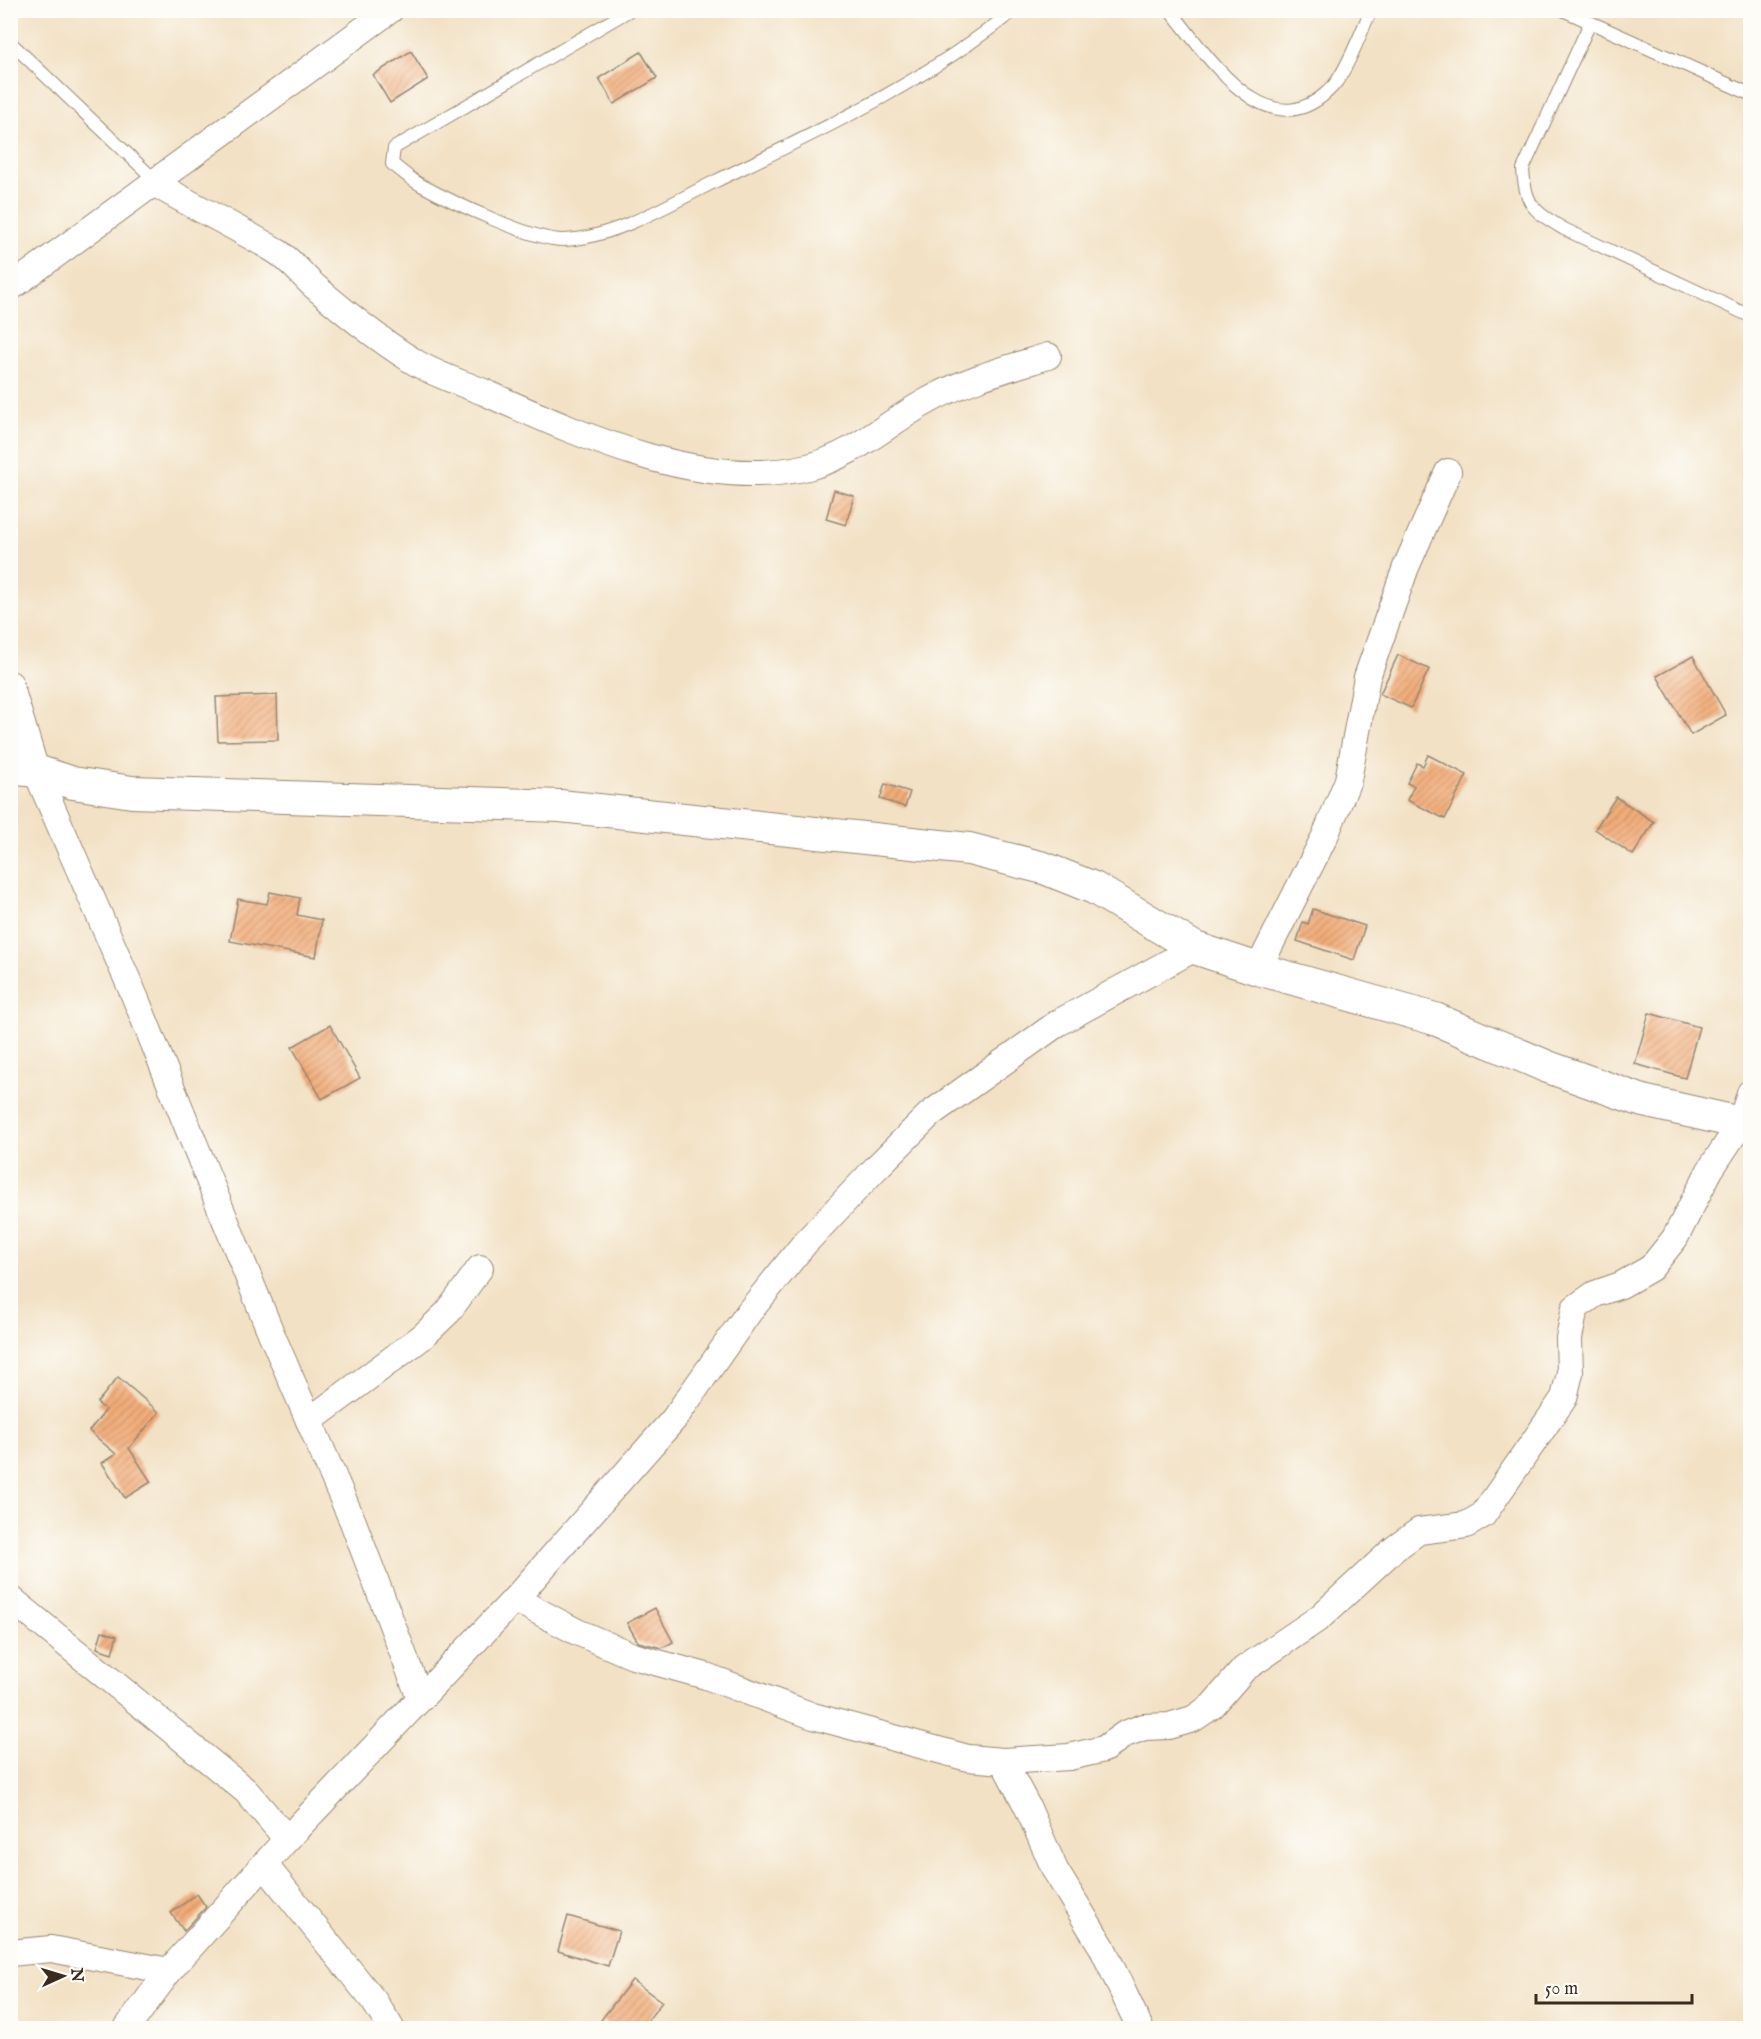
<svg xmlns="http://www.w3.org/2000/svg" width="1761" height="2039" font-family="'IM FELL English',serif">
<defs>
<pattern id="building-hatch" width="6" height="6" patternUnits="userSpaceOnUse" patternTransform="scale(1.5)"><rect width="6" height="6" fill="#f3ad7a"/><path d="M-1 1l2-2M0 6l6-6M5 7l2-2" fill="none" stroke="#c68d63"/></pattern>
</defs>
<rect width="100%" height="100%" fill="#fdfcf7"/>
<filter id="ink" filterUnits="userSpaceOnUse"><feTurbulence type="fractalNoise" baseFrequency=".0167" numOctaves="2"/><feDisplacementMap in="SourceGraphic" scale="12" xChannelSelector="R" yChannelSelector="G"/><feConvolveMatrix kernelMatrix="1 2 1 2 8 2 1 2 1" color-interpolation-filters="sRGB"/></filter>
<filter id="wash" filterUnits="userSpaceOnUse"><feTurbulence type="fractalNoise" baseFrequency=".008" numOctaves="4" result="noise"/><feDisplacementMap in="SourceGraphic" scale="24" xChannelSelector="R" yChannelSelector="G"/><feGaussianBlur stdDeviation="1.35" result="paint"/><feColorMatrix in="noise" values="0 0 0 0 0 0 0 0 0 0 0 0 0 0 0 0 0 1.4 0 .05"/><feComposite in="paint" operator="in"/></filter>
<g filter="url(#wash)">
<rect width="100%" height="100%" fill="#f2e1c4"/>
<g id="blocks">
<g fill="url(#building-hatch)">
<polygon points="411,51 428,79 390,103 373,75"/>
<polygon points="641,52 657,78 614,104 599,78"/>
<polygon points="834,490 854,496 846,525 826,519"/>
<polygon points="1398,655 1429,669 1411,708 1380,694"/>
<polygon points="1693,656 1726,715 1691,735 1657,676"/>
<polygon points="277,695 278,740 218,741 216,697"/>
<polygon points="1428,755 1467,775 1445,819 1407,800 1414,786 1407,783 1417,763 1423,766"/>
<polygon points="885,784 910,792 905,807 880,799"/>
<polygon points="1616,797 1654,822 1633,855 1595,829"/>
<polygon points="270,892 300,898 297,915 322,920 316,957 230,941 238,899 267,904"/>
<polygon points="1313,909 1365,926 1354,960 1297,941 1303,922 1308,924"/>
<polygon points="1649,1013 1699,1027 1685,1078 1635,1064"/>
<polygon points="330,1025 360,1078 322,1099 292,1047"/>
<polygon points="118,1377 159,1412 129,1448 151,1482 125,1498 102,1463 116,1454 89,1431 106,1410 97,1403"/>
<polygon points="655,1608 673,1642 662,1648 638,1642 627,1623"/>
<polygon points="102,1631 117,1636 112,1653 97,1648"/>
<polygon points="197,1894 206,1907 184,1931 171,1913"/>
<polygon points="568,1916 619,1931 608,1966 558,1951"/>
<polygon points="632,1980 662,2002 642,2028 612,2028 601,2020"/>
</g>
</g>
</g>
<g filter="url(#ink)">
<use href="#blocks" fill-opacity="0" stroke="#968671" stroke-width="1.5"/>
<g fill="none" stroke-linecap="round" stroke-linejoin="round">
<defs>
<g id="service">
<path d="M 630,10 L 394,148 L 392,164 C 402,171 411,180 421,185 C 450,201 534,241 564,240 C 615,238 671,203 716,181 C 819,131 924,83 1014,10"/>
<path d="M 1170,10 C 1208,56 1270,156 1334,85 C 1347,70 1362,30 1371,10"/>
<polyline points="1563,10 1750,94"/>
<path d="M 1590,23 L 1523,169 C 1525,206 1534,211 1564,229 L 1750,316"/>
<polyline points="10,42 156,181"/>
</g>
<g id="minor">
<path d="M 154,183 C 194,207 237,227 276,251 C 290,259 301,274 313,285 C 344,312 378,339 413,361 C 435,375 462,383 486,393 C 580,435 703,492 808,467 C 853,456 886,424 926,402 C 964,380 1006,369 1048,356"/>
<polyline points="10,288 390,10"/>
<polyline points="10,684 36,771 135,997 271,1333 353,1522 420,1698"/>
<polyline points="1258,969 1325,836 1348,780 1367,677 1406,567 1448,472"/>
<polyline points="309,1421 422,1337 448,1312 480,1268"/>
<polyline points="10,1598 246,1791 287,1839"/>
<polyline points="515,1599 577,1632 633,1656 706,1676 813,1716 968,1758 1003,1761 1069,1757 1104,1749 1125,1734 1144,1727 1169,1726 1193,1719 1212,1706 1244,1669 1319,1618 1394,1549 1419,1531 1466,1525 1483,1515 1564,1398 1570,1373 1569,1338 1575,1308 1595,1294 1621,1285 1651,1268 1675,1238 1710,1170 1741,1123 1750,1093"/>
<polyline points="1003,1761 1027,1806 1055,1870 1102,1947 1140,2028"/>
<polyline points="264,1864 374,2001 391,2028"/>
<polyline points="10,1953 51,1949 169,1971"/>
<polyline points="127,2028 169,1971 287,1839 515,1599 674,1419 749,1312 805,1243 876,1168 930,1114 1058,1023 1195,948"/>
</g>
<polyline id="tertiary" points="10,768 36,771 73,783 132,792 560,806 969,849 1044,868 1094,888 1195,948 1258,969 1435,1019 1548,1067 1643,1101 1750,1125"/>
</defs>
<use href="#service" stroke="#968671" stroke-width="14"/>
<use href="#minor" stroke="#968671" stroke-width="28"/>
<use href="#tertiary" stroke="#968671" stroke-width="34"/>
<use href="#service" stroke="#fff" stroke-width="12"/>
<use href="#minor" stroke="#fff" stroke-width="26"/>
<use href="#tertiary" stroke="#fff" stroke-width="32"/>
</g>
</g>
<rect width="1761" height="2039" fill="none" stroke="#fdfcf7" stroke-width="36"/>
<g transform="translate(63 1976) rotate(86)" stroke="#fdfcf7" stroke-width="4.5" paint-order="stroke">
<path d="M0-4.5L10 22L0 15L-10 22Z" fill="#3b2a1e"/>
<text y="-9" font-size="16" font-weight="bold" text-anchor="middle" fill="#3b2a1e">N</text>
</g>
<path d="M1536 1994v9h156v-9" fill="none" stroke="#3b2a1e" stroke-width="3"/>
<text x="1545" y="1994" font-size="18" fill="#3b2a1e" stroke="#fdfcf7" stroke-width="4.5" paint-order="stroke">50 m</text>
</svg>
